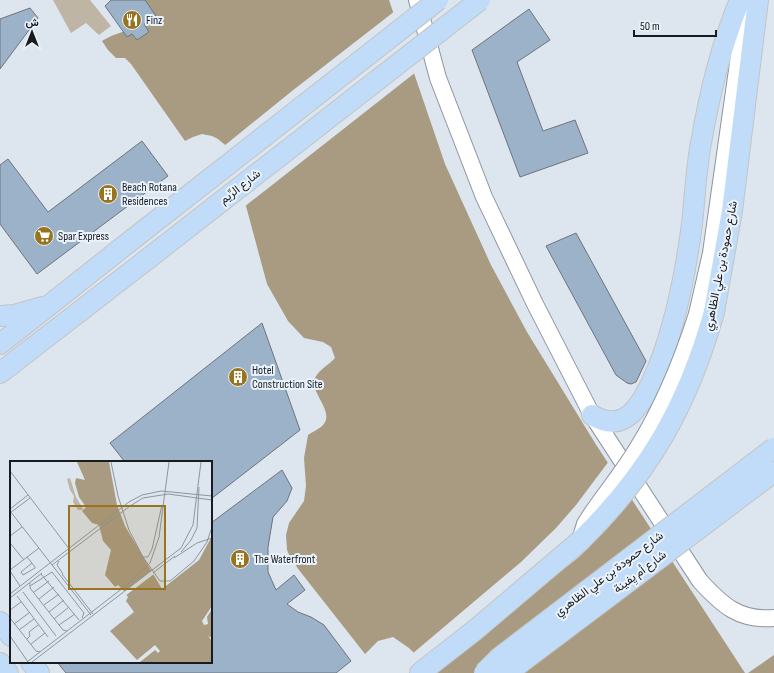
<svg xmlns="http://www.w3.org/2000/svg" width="774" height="673" font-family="'Sofia Sans Condensed',Vazirmatn,sans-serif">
<rect width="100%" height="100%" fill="#dde6ef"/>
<polygon fill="#beb5a4" points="53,0 90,0 111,26 99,35 86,23 71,33"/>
<g fill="#a99b81">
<path d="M 134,0 L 389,0 L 445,164 L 491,265 L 527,332 L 595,443 L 745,673 L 434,673 L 409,648 L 393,637 L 378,641 L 365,654 L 299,570 L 290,557 L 287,550 L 286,535 L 289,523 L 304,501 L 306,486 L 304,458 L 308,435 C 312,432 317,430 321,427 C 337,414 312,395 314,381 C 316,371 329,365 335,358 L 331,347 L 323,342 L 304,338 L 288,321 L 267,284 L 246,206 L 242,176 L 236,154 L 218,139 L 212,136 L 202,134 L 193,137 L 185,141 L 131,64 L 125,58 L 116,58 L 108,50 L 102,41 C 111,35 121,33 130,29 Z"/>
<polygon points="774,655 774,673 748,673"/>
</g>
<g fill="#dde6ef">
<polygon points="395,11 416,72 244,207 240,176 234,155 224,146 292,91"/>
<polygon points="609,461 633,497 615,520 579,557 452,658 431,673 412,654 521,562 556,528 576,505"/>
</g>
<g fill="#9cb2c9" stroke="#6d747c">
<polygon points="111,0 145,0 156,16 144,24 149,32 137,40 132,34 127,37 105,6"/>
<polygon points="30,8 38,18 0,69 0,19"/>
<polygon points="529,9 550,40 517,62 543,131 575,120 588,153 520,177 472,50"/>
<polygon points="142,141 168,176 37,274 0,224 0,165 8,159 48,212"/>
<polygon points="576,233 646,361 636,382 631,384 627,383 616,375 546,246"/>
<polygon points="262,323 300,430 211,499 211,462 125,462 110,443"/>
<polygon points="282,470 292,488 287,501 273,517 268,547 268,572 276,590 294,575 305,590 287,604 298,612 311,617 324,625 351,661 336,673 66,673 57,662 211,662 211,523"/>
</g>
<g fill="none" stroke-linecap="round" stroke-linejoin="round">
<defs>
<g id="minor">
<path d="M 417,0 L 438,78 L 484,197 L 535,304 L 592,415 L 700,581 C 722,605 739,621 774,618"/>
<polyline points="697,314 711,253 747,0"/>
</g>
<g id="major">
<polyline points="714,312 732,211 758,0"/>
<polyline points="0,316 14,315 42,307"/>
<polyline points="0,344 133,239"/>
<polyline points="0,373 145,261"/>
<path d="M 592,415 C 623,434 639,408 651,384 C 674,335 685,277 692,224 C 695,197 696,169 701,143 C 709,96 722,43 740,0"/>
<polyline points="0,622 11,636"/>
<polyline points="31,662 39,673"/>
<polyline points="0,663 8,673"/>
<polyline points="420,673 475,630 580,541"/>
</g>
</defs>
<use href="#minor" stroke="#8d959d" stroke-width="18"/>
<use href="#major" stroke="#c3c4c5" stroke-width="22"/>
<use href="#minor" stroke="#fff" stroke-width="16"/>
<use href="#major" stroke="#c1dcf8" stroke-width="20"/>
<defs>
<path id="minor-bridge" d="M 581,537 L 585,524 L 590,516 C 605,494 623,472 637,449 C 663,407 682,361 697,314"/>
<g id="major-bridge">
<polyline points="133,239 438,0"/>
<polyline points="145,261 480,0"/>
<path d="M 580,541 C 649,474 688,405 714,312"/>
<polyline points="484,673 499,658 774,448"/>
<polyline points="507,673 774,472"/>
</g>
</defs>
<use href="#minor-bridge" stroke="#8d959d" stroke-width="18" stroke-linecap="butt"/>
<use href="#major-bridge" stroke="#c3c4c5" stroke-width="22" stroke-linecap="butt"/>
<use href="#minor-bridge" stroke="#fff" stroke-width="16"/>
<use href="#major-bridge" stroke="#c1dcf8" stroke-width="20"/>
</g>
<defs>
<symbol id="restaurant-disc" viewBox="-11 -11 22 22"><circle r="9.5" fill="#99741f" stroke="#eaf3fc"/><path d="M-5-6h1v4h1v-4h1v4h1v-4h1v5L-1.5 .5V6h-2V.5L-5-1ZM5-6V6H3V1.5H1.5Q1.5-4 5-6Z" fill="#fff"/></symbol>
<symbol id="building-disc" viewBox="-11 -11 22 22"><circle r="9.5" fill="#99741f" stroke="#eaf3fc"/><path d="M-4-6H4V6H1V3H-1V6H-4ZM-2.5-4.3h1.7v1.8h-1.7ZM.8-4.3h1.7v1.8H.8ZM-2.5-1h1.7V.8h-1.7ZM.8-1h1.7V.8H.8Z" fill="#fff"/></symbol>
<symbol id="supermarket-disc" viewBox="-11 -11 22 22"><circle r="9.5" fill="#99741f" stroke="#eaf3fc"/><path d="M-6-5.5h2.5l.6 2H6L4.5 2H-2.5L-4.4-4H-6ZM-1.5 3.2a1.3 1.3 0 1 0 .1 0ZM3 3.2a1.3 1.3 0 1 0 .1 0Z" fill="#fff"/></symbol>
</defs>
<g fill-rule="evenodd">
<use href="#restaurant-disc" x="121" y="9" width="22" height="22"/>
<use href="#building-disc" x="97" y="183" width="22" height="22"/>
<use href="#supermarket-disc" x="33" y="225" width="22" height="22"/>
<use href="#building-disc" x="227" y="366" width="22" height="22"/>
<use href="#building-disc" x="229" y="548" width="22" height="22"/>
</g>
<g text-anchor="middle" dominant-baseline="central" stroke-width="4" stroke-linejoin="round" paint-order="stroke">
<g font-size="12" fill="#181b1f" stroke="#eaf3fc" text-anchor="start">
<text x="146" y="20">Finz</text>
<text x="122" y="187">Beach Rotana<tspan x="122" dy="14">Residences</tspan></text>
<text x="58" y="236">Spar Express</text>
<text x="252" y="370">Hotel<tspan x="252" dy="14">Construction Site</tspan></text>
<text x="254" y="559">The Waterfront</text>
</g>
<g font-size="12" fill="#181b1f" stroke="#eaf3fc">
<text transform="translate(240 187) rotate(-38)">شارع الرِّيم</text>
<text transform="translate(721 266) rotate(-79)">شارع حمودة بن علي الظاهري</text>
<text transform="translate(640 572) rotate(-37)">شارع أم يِفينة</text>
<text transform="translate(609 574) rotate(-37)">شارع حمودة بن علي الظاهري</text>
</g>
</g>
<g transform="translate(10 461)">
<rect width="202" height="202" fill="#dde6ef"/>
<path d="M 60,17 L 66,36 L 73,48 L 72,49 L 68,49 L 63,41 L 64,35 L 60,29 L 57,18 Z" fill="#beb5a4"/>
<path d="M 67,1 L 99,1 L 107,44 L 115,65 L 152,128 L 189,99 L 202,75 L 202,145 L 192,160 L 194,164 L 198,163 L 197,156 L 202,148 L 202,177 L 198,175 L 202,180 L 202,201 L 130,201 L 145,189 L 148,192 L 150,190 L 145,184 L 127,199 L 100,170 L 124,151 L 116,140 L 118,136 L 114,130 L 108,124 L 105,126 L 95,114 L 101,89 L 93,80 L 89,64 L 82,62 L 72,50 L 76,46 L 69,36 L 65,22 L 66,17 L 75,19 Z" fill="#a99b81"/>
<path d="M 142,109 L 144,113 L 115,135 L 113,131 Z" fill="#dde6ef"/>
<path fill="none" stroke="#8e959c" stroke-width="1" d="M 101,1 L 108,35 L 119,69 L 133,96 L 150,120 L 160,120 L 184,100 L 197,81 L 202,66M 0,10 L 60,89M 0,48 L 18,34M 0,50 L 81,154M 0,52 L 20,37M 0,75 L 12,66M 0,82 L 14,99M 171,91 L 181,79 L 187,67 L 189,26M 17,96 L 25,106 L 25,107 L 13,114 L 11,111 L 22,102M 133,96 L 138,96 L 142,88 L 152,44M 164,97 L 187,82 L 202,77M 49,100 L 47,104 L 53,113M 40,102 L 119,41 L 132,34 L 151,30 L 202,35M 42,104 L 120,45 L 133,37 L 158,33 L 202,39M 0,109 L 29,87M 0,110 L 10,125M 143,112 L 165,95M 31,113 L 69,159M 52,113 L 83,153M 20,122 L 20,127 L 53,169 L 57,170M 20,125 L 42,111 L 74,152 L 72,157M 13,131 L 46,175M 24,131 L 39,120M 0,133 L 40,102M 7,135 L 38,176M 0,137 L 32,112M 29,138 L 44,126M 34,144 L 49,133M 0,149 L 11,141M 39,151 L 54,139M 0,157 L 26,190 L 30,191M 44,158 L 59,146M 4,163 L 19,152M 49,164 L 65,153M 9,169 L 24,158M 0,175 L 18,201M 17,178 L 20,175 L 19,171 L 28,164M 21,183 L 35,172M 17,201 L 118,123 L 140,102 L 149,76 L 159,1M 22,201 L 171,87 L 183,64 L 191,1"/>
<path fill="#99741f" fill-opacity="0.15" stroke="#99741f" stroke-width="2" d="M 59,45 L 155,45 L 155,128 L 59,128 Z"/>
<rect width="202" height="202" fill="none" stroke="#181b1f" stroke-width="2"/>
</g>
<g transform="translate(32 32)" stroke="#eaf3fc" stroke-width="3" paint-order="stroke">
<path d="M0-3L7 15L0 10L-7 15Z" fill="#181b1f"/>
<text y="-6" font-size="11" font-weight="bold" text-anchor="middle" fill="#181b1f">ش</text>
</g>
<path d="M634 30v6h82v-6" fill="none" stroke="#181b1f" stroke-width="2"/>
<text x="640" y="30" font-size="12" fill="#181b1f" stroke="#eaf3fc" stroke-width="3" paint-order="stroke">50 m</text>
</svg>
